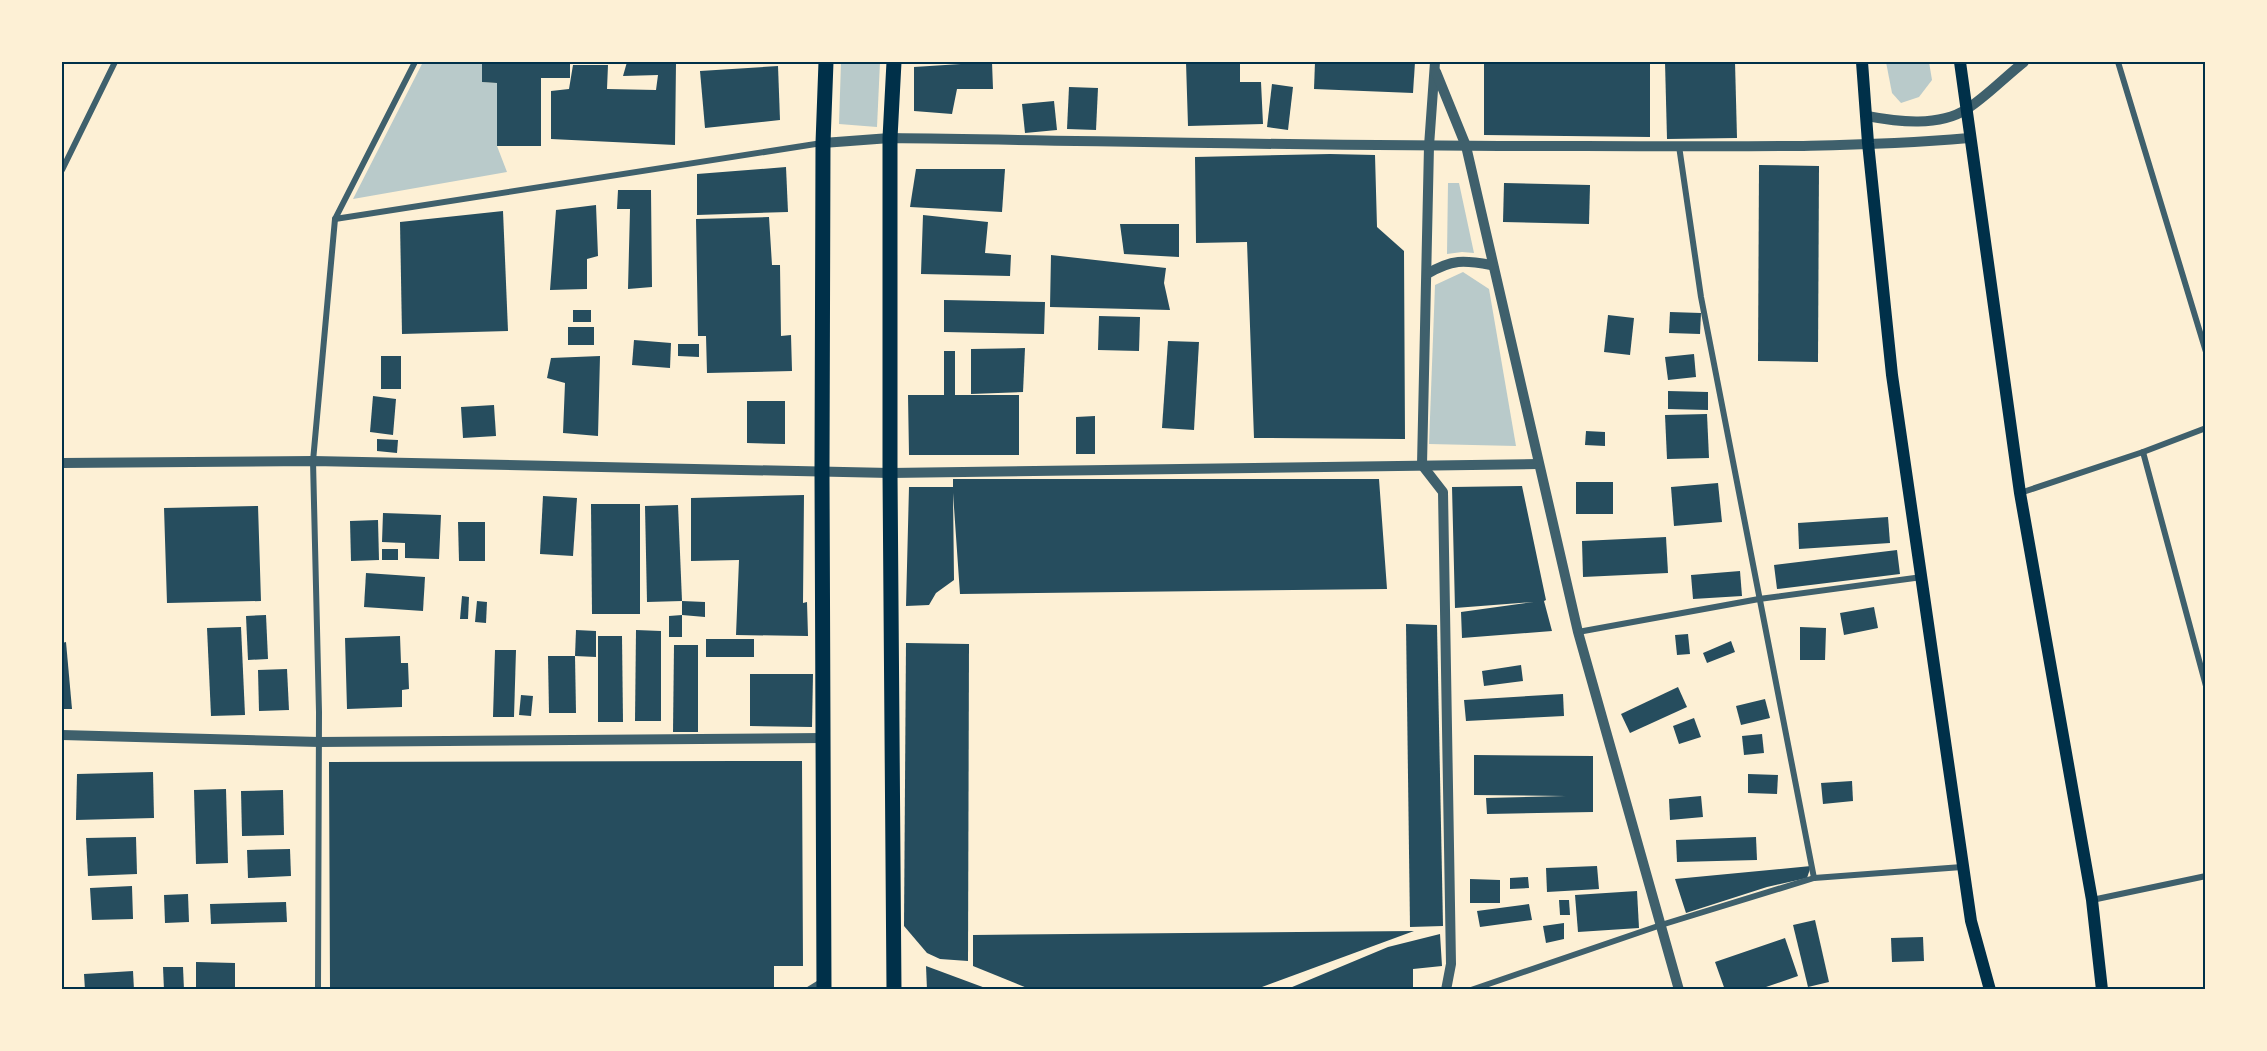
<svg xmlns="http://www.w3.org/2000/svg" width="2267" height="1051" font-family="Mulish,sans-serif">
<rect width="100%" height="100%" fill="#fdf0d5"/>
<g fill="#b9caca">
<polygon points="423,62 482,62 482,82 497,83 497,146 507,172 353,199"/>
<polygon points="841,62 880,62 877,127 839,124"/>
<polygon points="1886,62 1929,62 1932,80 1919,97 1901,103 1892,93"/>
<polygon points="1448,183 1459,183 1474,253 1462,252 1447,254"/>
<polygon points="1463,272 1489,289 1516,446 1429,444 1435,285"/>
</g>
<g fill="#264d5e">
<polygon points="482,62 570,62 570,78 541,78 541,146 497,146 497,83 482,82"/>
<polygon points="627,62 676,63 675,145 551,139 551,91 569,89 573,65 608,65 607,89 656,90 658,75 623,76"/>
<polygon points="992,62 993,89 957,89 952,114 914,111 914,67"/>
<polygon points="1186,62 1240,62 1240,82 1261,82 1263,124 1188,126"/>
<polygon points="1315,62 1415,62 1413,93 1314,89"/>
<polygon points="1484,62 1650,62 1650,137 1484,135"/>
<polygon points="1665,62 1735,62 1737,138 1667,139"/>
<polygon points="778,66 780,120 705,128 700,71"/>
<polygon points="1272,84 1293,87 1288,130 1267,127"/>
<polygon points="1069,87 1098,88 1096,130 1067,129"/>
<polygon points="1054,101 1057,130 1025,133 1022,104"/>
<polygon points="1330,154 1375,155 1377,227 1404,251 1405,439 1254,438 1247,242 1196,243 1195,157"/>
<polygon points="1759,165 1819,166 1818,362 1758,361"/>
<polygon points="786,167 788,212 697,215 697,174"/>
<polygon points="916,169 1005,169 1002,212 910,207"/>
<polygon points="1504,183 1590,185 1589,224 1503,222"/>
<polygon points="618,190 651,190 652,287 628,289 630,209 617,209"/>
<polygon points="596,205 598,256 587,259 587,289 550,290 556,210"/>
<polygon points="503,211 508,331 402,334 400,222"/>
<polygon points="923,215 988,222 985,253 1011,255 1010,276 921,274"/>
<polygon points="769,217 772,265 780,265 781,336 791,335 792,371 707,373 706,336 698,336 696,219"/>
<polygon points="1120,224 1179,224 1179,257 1124,254"/>
<polygon points="1051,255 1166,268 1164,283 1170,310 1050,307"/>
<polygon points="944,300 1045,302 1044,334 944,332"/>
<rect x="573" y="310" width="18" height="12"/>
<polygon points="1670,312 1701,313 1700,334 1669,333"/>
<polygon points="1608,315 1634,318 1630,355 1604,352"/>
<polygon points="1099,316 1140,317 1139,351 1098,350"/>
<rect x="568" y="327" width="26" height="18"/>
<polygon points="634,340 671,343 670,368 632,365"/>
<polygon points="1168,341 1199,342 1194,430 1162,428"/>
<polygon points="678,344 699,344 699,357 678,356"/>
<polygon points="1025,348 1023,392 971,394 971,349"/>
<polygon points="944,351 955,351 955,395 1019,395 1019,455 909,455 908,395 944,395"/>
<polygon points="1694,354 1696,377 1668,380 1665,357"/>
<rect x="381" y="356" width="20" height="33"/>
<polygon points="600,356 598,436 563,433 565,383 547,378 551,358"/>
<polygon points="1668,391 1708,392 1708,410 1668,409"/>
<polygon points="373,396 396,399 393,435 370,432"/>
<polygon points="747,401 785,401 785,444 747,443"/>
<polygon points="494,405 496,436 463,438 461,407"/>
<polygon points="1707,414 1709,458 1667,459 1665,415"/>
<polygon points="1095,416 1095,454 1076,454 1076,417"/>
<polygon points="1586,431 1605,432 1605,446 1585,445"/>
<polygon points="377,439 398,440 397,453 377,451"/>
<polygon points="953,479 1379,479 1387,589 960,594 953,493 954,580 936,593 929,605 906,606 909,487 953,487"/>
<rect x="1576" y="482" width="37" height="32"/>
<polygon points="1718,483 1722,522 1674,526 1671,487"/>
<polygon points="1522,486 1546,600 1544,601 1552,631 1462,638 1461,612 1534,602 1455,608 1452,487"/>
<polygon points="804,495 803,603 807,602 808,636 736,635 739,560 691,561 691,498"/>
<polygon points="543,496 577,498 573,556 540,554"/>
<polygon points="591,504 640,504 640,614 592,614"/>
<polygon points="678,505 682,601 647,602 645,506"/>
<polygon points="258,506 261,601 167,603 164,508"/>
<polygon points="383,513 441,515 439,559 405,558 405,543 382,542"/>
<polygon points="1888,517 1890,543 1799,549 1798,523"/>
<polygon points="378,520 379,560 351,561 350,521"/>
<polygon points="458,522 485,522 485,561 459,561"/>
<polygon points="1666,537 1668,573 1583,577 1582,541"/>
<rect x="382" y="549" width="16" height="11"/>
<polygon points="1897,550 1900,574 1777,589 1774,565"/>
<polygon points="1740,571 1742,596 1693,599 1691,575"/>
<polygon points="366,573 425,577 423,611 364,607"/>
<polygon points="462,596 469,597 468,619 460,619"/>
<polygon points="477,601 487,602 486,623 475,622"/>
<polygon points="682,601 705,602 705,617 682,615"/>
<polygon points="1874,607 1878,628 1844,635 1840,613"/>
<polygon points="266,615 268,659 248,660 246,616"/>
<polygon points="682,615 682,637 669,637 669,616"/>
<polygon points="1406,624 1437,625 1443,926 1410,927"/>
<polygon points="241,627 245,715 211,716 207,628"/>
<polygon points="1800,627 1826,628 1825,660 1800,660"/>
<polygon points="576,630 596,631 596,657 575,656"/>
<polygon points="636,630 661,631 661,721 635,721"/>
<polygon points="1688,634 1690,654 1677,655 1675,635"/>
<polygon points="400,636 401,663 408,663 409,689 402,690 402,707 347,709 345,638"/>
<polygon points="598,636 622,636 623,722 598,722"/>
<rect x="706" y="639" width="48" height="18"/>
<polygon points="1731,641 1735,652 1707,663 1703,653"/>
<polygon points="66,642 72,709 62,709 62,643"/>
<polygon points="906,643 969,644 968,961 940,959 927,953 904,926"/>
<polygon points="674,645 698,645 698,732 673,732"/>
<polygon points="495,650 516,650 514,717 493,717"/>
<polygon points="548,656 575,656 576,713 549,713"/>
<polygon points="1521,665 1523,681 1484,686 1482,671"/>
<polygon points="287,669 289,710 259,711 258,670"/>
<polygon points="750,674 813,674 812,727 750,726"/>
<polygon points="1678,687 1687,707 1630,733 1621,714"/>
<polygon points="1563,694 1564,716 1466,721 1464,700"/>
<polygon points="521,695 533,696 531,716 519,715"/>
<polygon points="1765,699 1770,718 1741,725 1736,706"/>
<polygon points="1694,718 1701,737 1679,744 1673,726"/>
<polygon points="1762,734 1764,753 1744,755 1742,736"/>
<polygon points="1474,755 1593,756 1593,812 1487,814 1486,798 1566,796 1474,795"/>
<polygon points="741,761 802,761 803,966 774,966 774,990 330,990 329,762"/>
<polygon points="153,772 154,818 76,820 77,774"/>
<polygon points="1748,774 1778,775 1777,794 1748,793"/>
<polygon points="1852,781 1853,801 1823,804 1821,783"/>
<polygon points="226,789 228,863 196,864 194,790"/>
<polygon points="283,790 284,835 242,836 241,791"/>
<polygon points="1701,796 1703,817 1670,820 1669,799"/>
<polygon points="136,837 137,874 88,876 86,838"/>
<polygon points="1756,837 1757,860 1677,862 1676,840"/>
<polygon points="290,849 291,876 248,878 247,850"/>
<polygon points="1597,866 1599,889 1547,892 1546,868"/>
<polygon points="1811,866 1807,878 1767,887 1686,913 1675,879"/>
<polygon points="1528,877 1529,888 1510,889 1510,878"/>
<polygon points="1470,879 1500,880 1500,903 1470,903"/>
<polygon points="132,886 133,919 92,920 90,888"/>
<polygon points="1637,891 1639,928 1578,932 1575,895"/>
<polygon points="188,894 189,922 165,923 164,895"/>
<polygon points="1559,900 1569,900 1570,915 1560,915"/>
<polygon points="286,902 287,922 211,924 210,904"/>
<polygon points="1529,904 1532,920 1480,927 1477,911"/>
<polygon points="1815,920 1829,982 1808,987 1793,925"/>
<polygon points="1564,923 1564,939 1546,943 1543,926"/>
<polygon points="1414,931 1254,990 1032,990 973,966 973,935"/>
<polygon points="1440,934 1442,966 1413,969 1413,990 1285,990 1388,947"/>
<polygon points="1923,937 1924,961 1892,962 1891,938"/>
<polygon points="1785,938 1798,976 1766,987 1767,990 1725,990 1715,962"/>
<polygon points="196,962 235,963 235,990 196,990"/>
<polygon points="926,966 988,989 988,990 927,990"/>
<polygon points="163,967 183,967 184,990 164,990"/>
<polygon points="133,971 134,990 85,990 84,974"/>
</g>
<g fill="none" stroke-linecap="round" stroke-linejoin="round">
<g stroke="#3f606c" stroke-width="6">
<polyline points="2118,62 2206,352"/>
<polyline points="1679,146 1701,297 1814,878"/>
<polyline points="62,170 115,62"/>
<polyline points="335,219 822,143"/>
<polyline points="2143,452 2206,686"/>
<polyline points="2020,493 2143,452 2206,428"/>
<polyline points="1578,632 1759,599 1922,577"/>
<polyline points="2092,900 2206,876"/>
<polyline points="318,990 319,712 313,461 335,219 415,62"/>
<polyline points="808,990 821,982"/>
<polyline points="1471,990 1661,925 1814,878 1962,867"/>
</g>
<g stroke="#3f606c" stroke-width="10">
<polyline points="1435,62 1429,146 1422,465 1443,492 1451,964 1446,990"/>
<polyline points="1436,72 1466,146 1578,632 1679,990"/>
<path d="M 1867,116 C 1898,122 1939,127 1967,109 C 1987,96 2005,77 2024,62"/>
<path d="M 823,143 L 890,138 C 1121,141 1353,147 1584,146 C 1712,146 1842,149 1969,138"/>
<path d="M 1427,274 C 1452,259 1464,260 1491,265"/>
<polyline points="62,463 313,461 890,473 1538,464"/>
<polyline points="62,735 319,742 824,738"/>
</g>
<g stroke="#003049" stroke-width="12">
<polyline points="1862,62 1868,143 1892,375 1971,921 1990,990"/>
<polyline points="1960,62 2020,493 2092,900 2102,990"/>
</g>
<g stroke="#003049" stroke-width="15">
<polyline points="824,990 822,472 823,143 826,62"/>
<polyline points="894,990 890,473 890,138 894,62"/>
</g>
</g>
<rect width="2267" height="1051" fill="none" stroke="#fdf0d5" stroke-width="126"/>
<rect x="63" y="63" width="2141" height="925" fill="none" stroke="#003049" stroke-width="2"/>
</svg>
